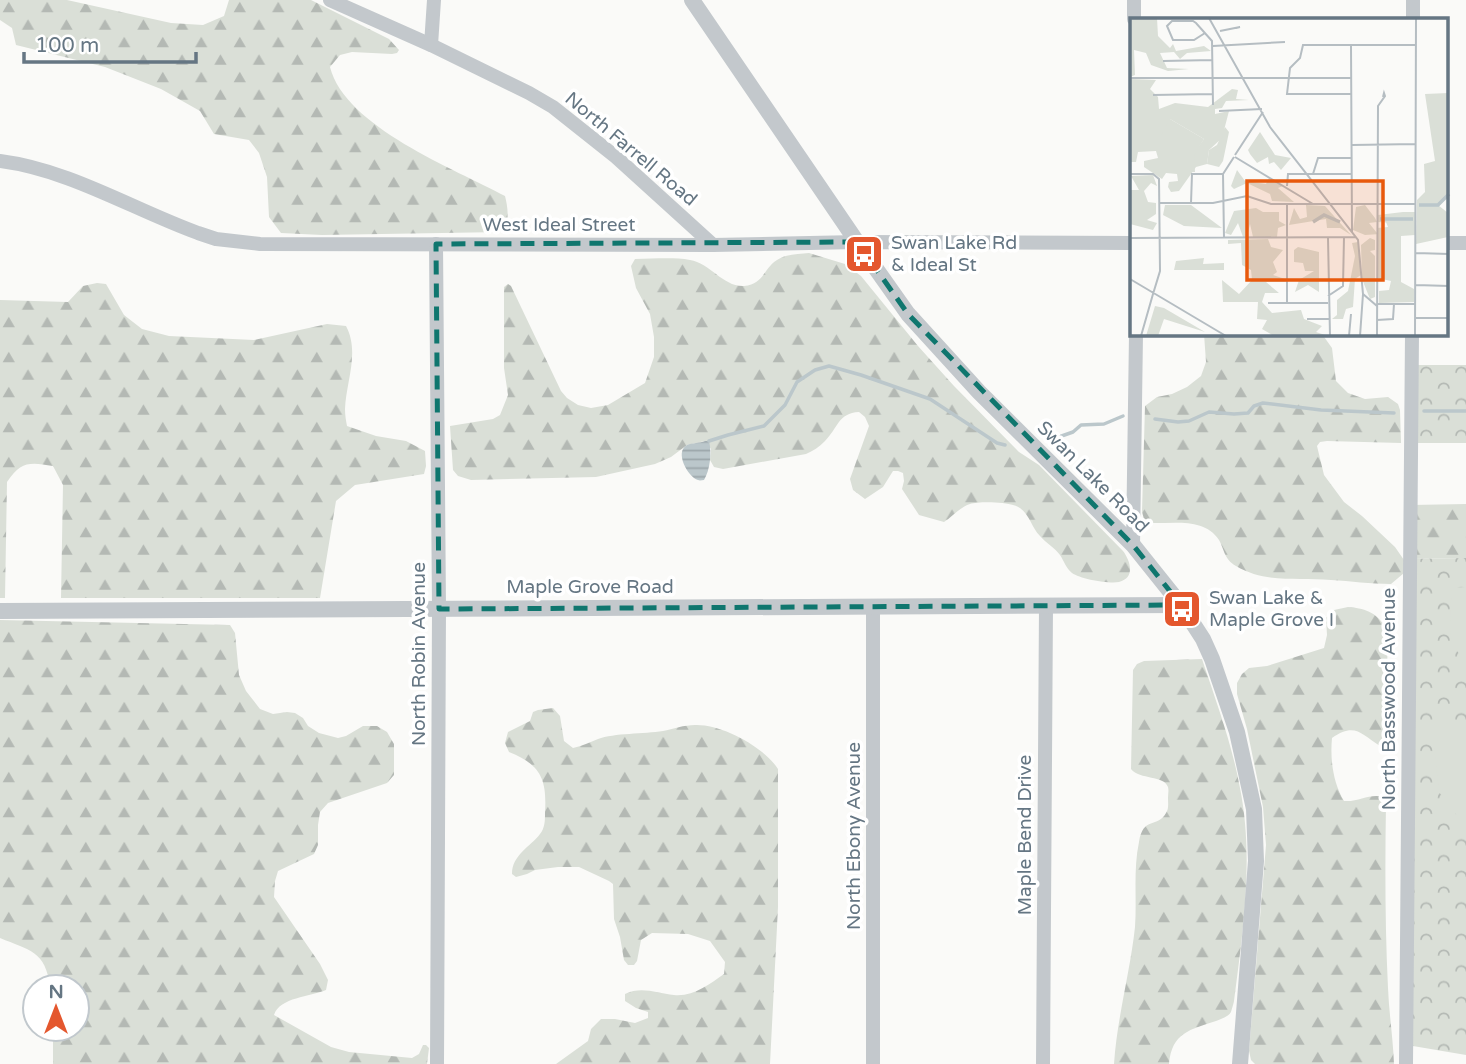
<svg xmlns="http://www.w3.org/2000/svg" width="1466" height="1064" font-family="'Varela Round',sans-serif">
<defs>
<pattern id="forest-firs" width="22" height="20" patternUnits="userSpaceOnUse" patternTransform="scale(1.75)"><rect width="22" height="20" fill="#dadfd7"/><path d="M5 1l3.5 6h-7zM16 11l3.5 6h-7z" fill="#b4b9b4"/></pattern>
<pattern id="park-crowns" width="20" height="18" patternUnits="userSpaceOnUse" patternTransform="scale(1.75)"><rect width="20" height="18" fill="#dadfd7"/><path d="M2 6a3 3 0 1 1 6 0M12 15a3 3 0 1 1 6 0" fill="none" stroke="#b4b9b4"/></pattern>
<pattern id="water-rules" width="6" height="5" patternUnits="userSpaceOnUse" patternTransform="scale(1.75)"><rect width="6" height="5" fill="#bbc7cb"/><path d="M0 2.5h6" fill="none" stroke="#9ca6aa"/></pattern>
</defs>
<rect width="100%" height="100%" fill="#fafaf8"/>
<g fill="url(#forest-firs)">
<path d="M 0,0 L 67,0 L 171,23 L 203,25 L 224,16 L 229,0 L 311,0 L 389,39 L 399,50 L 397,53 L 392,54 L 352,52 L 340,55 L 330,67 C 345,127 455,169 505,196 C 508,208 510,222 502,232 L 322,235 L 281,233 L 269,217 L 267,177 L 259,153 L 249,140 L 214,134 L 200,111 L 161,89 L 105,67 L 16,45 L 12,28 L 0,20 Z"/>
<path d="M 809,253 L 845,264 L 861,276 L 918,346 L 954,386 L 1019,452 L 1039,465 L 1123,551 C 1130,560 1136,578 1119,582 C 1109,584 1080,579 1072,573 C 1066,568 1064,561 1060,555 C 1055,548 1046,543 1040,536 C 1030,526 1029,509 1013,505 C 1005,502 979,501 970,504 C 960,507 952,517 944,522 L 919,515 L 902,489 L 904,481 L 903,473 L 898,471 L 893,471 L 883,487 L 865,499 L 853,490 L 850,479 L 869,426 L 865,417 L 859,412 C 838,413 838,428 825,441 C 819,447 813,451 806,454 L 723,469 L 714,467 L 710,460 L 711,449 L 705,441 L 687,445 L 671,457 L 655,464 L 596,477 L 471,480 L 458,476 L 453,470 L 450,426 L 493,419 L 500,415 L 508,395 L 504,368 L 504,287 L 508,284 L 511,286 L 561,391 L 567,398 L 578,405 L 591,408 L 608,405 L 645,383 L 654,357 L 654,337 L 650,314 L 636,288 L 631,266 L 635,259 C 653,259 673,257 690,260 C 710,263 723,287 744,286 C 764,284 763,269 777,260 C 786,254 799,254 809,253 Z"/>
<path d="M 97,283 L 106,284 L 124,315 L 142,329 L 169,336 L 254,340 L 327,324 L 346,326 C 360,352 346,382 345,409 C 345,415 346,421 347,426 L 376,436 L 406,441 L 425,451 L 426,466 L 424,474 L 355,485 L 336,501 L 320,598 L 61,598 L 63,485 L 53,466 C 30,462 21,461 7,482 L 5,598 L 0,598 L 0,300 L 68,302 L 83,286 Z"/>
<path d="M 1204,334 L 1322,334 L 1332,348 L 1336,381 L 1348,393 L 1365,399 L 1388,397 L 1398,404 L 1400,410 L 1401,443 L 1327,441 L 1320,442 L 1317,446 L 1324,475 L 1344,502 L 1362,516 L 1395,547 L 1404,560 L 1404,573 L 1391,584 C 1370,584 1351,581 1331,580 C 1299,577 1266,584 1236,566 C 1224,559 1225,551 1219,540 C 1204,517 1173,524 1149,523 L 1144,519 L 1142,512 L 1145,406 L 1157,397 L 1172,394 L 1187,387 L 1201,376 L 1206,362 Z"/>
<polygon points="1466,504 1466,558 1410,559 1411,505"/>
<path d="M 1348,607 C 1363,608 1377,612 1385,627 C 1389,635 1387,716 1388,732 L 1385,741 L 1380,746 C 1361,734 1355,722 1332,738 C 1330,759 1333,783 1344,801 C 1360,802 1369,793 1384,797 L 1386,803 C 1385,865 1385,926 1388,988 C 1389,1013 1393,1038 1394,1064 L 1255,1064 L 1251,1060 L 1249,1051 L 1266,845 L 1263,807 L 1247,729 L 1237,694 L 1237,683 L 1242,674 L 1249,668 L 1267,666 L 1324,648 L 1327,635 L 1326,618 L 1334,610 Z"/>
<path d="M 0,620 L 230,625 L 235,633 L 239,675 L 246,691 L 260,709 L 273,714 L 287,712 L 295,713 L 303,718 L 308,726 L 319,733 L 338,738 L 346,736 L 363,726 L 377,726 L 387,732 L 394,744 L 394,775 L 387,783 L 328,803 L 320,812 L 318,825 L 318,845 L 314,854 L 278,871 L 275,881 L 274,897 L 320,964 L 328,980 L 326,990 C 310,997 280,997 274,1015 L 331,1047 L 349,1052 L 412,1058 L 419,1054 L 423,1045 L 426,1045 L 429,1048 L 427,1064 L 53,1064 L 53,1029 L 77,1029 L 77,987 L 50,987 C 46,951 29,950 0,938 Z"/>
<path d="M 1202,659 C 1216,701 1232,744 1240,788 C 1254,858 1243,931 1234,1001 C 1234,1002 1231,1012 1231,1012 C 1228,1017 1221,1019 1216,1021 C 1190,1030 1172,1032 1169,1064 L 1114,1064 C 1117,1018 1130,973 1135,927 C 1137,899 1133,870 1139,842 C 1143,816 1158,828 1166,813 C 1169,809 1168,803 1168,798 C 1168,794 1169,791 1168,787 C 1164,775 1140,780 1131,769 L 1133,670 L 1137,664 L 1144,661 Z"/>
<path d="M 553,708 L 560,716 L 564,741 L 573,748 C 582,746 590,742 598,739 C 614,733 644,734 663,731 C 673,729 684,725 695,725 C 722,724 764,747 778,769 L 778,907 L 770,1064 L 556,1064 L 588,1041 L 591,1029 L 601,1019 L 615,1019 L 635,1023 L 648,1018 L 648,1012 L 636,1008 L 625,1001 L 625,994 C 641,986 657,993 674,995 C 693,997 710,984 724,974 L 725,962 L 710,941 L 688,934 L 652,933 L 641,940 L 637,961 L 634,965 L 628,965 L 624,960 L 620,937 L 614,919 L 613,884 L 609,881 L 579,867 L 558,867 L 535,870 L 527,874 L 516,877 L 512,874 C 512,855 530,847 540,834 C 545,828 545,820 545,813 C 547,779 541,765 509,752 L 505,743 L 508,732 L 530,721 L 533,712 L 538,710 Z"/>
</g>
<g fill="url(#park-crowns)">
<rect x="1411" y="365" width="55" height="78"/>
<polygon points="1466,558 1466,1055 1407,1045 1410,559"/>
</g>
<g fill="#dadfd7">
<polygon points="1466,587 1466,666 1463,663 1451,637 1450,612 1452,588"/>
<polygon points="1434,725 1466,725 1466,826 1463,824 1439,792 1434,748"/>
</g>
<path fill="url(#water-rules)" d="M 705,441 L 709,441 C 712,453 710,470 704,480 C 702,480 700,481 698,480 C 688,477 674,452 687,445 C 692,443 700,443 705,441 Z"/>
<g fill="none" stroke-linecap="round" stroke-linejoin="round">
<g stroke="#bbc7cb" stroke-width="3.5">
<polyline points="1424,411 1466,411"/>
<polyline points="1155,419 1178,422 1189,421 1209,412 1234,414 1248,413 1254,406 1263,403 1321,410 1394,413"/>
<polyline points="1056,438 1073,432 1081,425 1104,424 1123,416"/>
<polyline points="709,441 728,435 764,426 785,405 797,382 815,370 829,366 861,375 930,399 997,443 1005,445"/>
</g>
<g stroke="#c3c8cc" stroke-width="14">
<polyline points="330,0 431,45 529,93 553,107 616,157 713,245"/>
<polyline points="1134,0 1134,19"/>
<polyline points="1413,19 1413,0"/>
<polyline points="431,45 434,0"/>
<path d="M 0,161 C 70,170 132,209 198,233 L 216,239 L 260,244 L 713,245 L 857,242 L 1132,243"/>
<polyline points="1447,243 1466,243"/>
<polyline points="436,244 439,609 437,1064"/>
<polyline points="1133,545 1136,334"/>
<polyline points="873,607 873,1064"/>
<polyline points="1043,1064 1046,606"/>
<polyline points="1406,1064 1412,334"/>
</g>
<g stroke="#c3c8cc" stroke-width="16">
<polyline points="692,0 857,242 908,314 979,392 1133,545 1181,605 1203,639 1212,659 1237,732 1254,809 1256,861 1240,1064"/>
<polyline points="0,611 1181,605"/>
</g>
</g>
<path fill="none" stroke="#0f766e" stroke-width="5" stroke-dasharray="14 9" stroke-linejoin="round" d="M 857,242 L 908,314 L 1133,545 L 1181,605 L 439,609 L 436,244 Z"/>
<defs>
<symbol id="bus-square" viewBox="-11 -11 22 22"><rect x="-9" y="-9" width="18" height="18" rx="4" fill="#e4572e" stroke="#fff"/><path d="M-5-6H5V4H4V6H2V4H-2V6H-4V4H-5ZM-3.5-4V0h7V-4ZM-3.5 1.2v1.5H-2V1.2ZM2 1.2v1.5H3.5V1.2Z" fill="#fff"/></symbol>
</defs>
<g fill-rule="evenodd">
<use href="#bus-square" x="842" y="232" width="44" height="44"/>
<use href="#bus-square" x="1160" y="587" width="44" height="44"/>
</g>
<g text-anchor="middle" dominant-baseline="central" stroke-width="7" stroke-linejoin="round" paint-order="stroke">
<g font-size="19" fill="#657683" stroke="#fff">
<text transform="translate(631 149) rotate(40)">North Farrell Road</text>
<text x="559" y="225">West Ideal Street</text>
<text transform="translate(1093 477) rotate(45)">Swan Lake Road</text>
<text x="590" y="587">Maple Grove Road</text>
<text transform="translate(419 654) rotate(-90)">North Robin Avenue</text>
<text transform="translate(1389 699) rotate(-90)">North Basswood Avenue</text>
<text transform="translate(1025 835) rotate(-90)">Maple Bend Drive</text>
<text transform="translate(854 836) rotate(-90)">North Ebony Avenue</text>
</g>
<g font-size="19" fill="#657683" stroke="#fff" text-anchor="start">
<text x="891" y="243">Swan Lake Rd<tspan x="891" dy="22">&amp; Ideal St</tspan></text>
<text x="1209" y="598">Swan Lake &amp;<tspan x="1209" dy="22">Maple Grove I</tspan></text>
</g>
</g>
<g transform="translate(1130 18)">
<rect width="318" height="318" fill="#fafaf8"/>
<path d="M 95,109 L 99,114 L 93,143 L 89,149 L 77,146 L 79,132 L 87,127 Z" fill="#dadfd7"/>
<path d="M 0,0 L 27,0 L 28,18 L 40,30 L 43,26 L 46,33 L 74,28 L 81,33 L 57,35 L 50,41 L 44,34 L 30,35 L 37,50 L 59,51 L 38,53 L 21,47 L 16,35 L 4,32 L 5,57 L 0,59 ZM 0,61 L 26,62 L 20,71 L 28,79 L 29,91 L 45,85 L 78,89 L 102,71 L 108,72 L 106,81 L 119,82 L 96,83 L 92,90 L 85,91 L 85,96 L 99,93 L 92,120 L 79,132 L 77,146 L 66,149 L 49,173 L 41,174 L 38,169 L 39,164 L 48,163 L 47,156 L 36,155 L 32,161 L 14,149 L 14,143 L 28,140 L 26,133 L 8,134 L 6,144 L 0,144 ZM 40,101 L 74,121 L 50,154 L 50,132 ZM 318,75 L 318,176 L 308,187 L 318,195 L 318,219 L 286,226 L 287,182 L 295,174 L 294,146 L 305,143 L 295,76 ZM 130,114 L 145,137 L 161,140 L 151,152 L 144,144 L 139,146 L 138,139 L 127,145 L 120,136 L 118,132 ZM 107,152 L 115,163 L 136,166 L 139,160 L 153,168 L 148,170 L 164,184 L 142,183 L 140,176 L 117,165 L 104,171 L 101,168 ZM 23,157 L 27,168 L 21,165 L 14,173 L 18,184 L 26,185 L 26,196 L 17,202 L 27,205 L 23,212 L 0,206 L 0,172 L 9,172 L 1,158 ZM 35,187 L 61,187 L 92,210 L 54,208 L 33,197 ZM 176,187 L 195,188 L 221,217 L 210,210 L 197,210 L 196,201 L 159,207 L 164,190 L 170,201 L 177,199 ZM 235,187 L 245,200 L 247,204 L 239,205 L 247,215 L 247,210 L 258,209 L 256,204 L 266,204 L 266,215 L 235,217 L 223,212 L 226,189 ZM 126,190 L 133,194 L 149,194 L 149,203 L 156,207 L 148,210 L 147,219 L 123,219 L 120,206 L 117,219 L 113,219 L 108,205 L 101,217 L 95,215 L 104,193 ZM 240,220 L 245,222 L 245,232 L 240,233 L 245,238 L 245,279 L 240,281 L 232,261 L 231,227 ZM 138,221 L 141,229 L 153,232 L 143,244 L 147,254 L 143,257 L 155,261 L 156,264 L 136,264 L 149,275 L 135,275 L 132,284 L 142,295 L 171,292 L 174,301 L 192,308 L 186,314 L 198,318 L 144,318 L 132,311 L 137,302 L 127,301 L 128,284 L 93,284 L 92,262 L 109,276 L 122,262 L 121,252 L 112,247 L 111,225 L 98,226 L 98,222 ZM 228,224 L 231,257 L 225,261 L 223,289 L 216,291 L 213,301 L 202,301 L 207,297 L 207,282 L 218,273 L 225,238 L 222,225 ZM 168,229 L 189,234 L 189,274 L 178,267 L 165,274 L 169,262 L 184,253 L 175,253 L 173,245 L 164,244 L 164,232 ZM 74,240 L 73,246 L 94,245 L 94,252 L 44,252 L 46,243 ZM 25,288 L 34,290 L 75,314 L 34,301 L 28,318 L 16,318 Z" fill="#dadfd7" fill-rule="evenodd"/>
<path d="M 40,101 L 74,121 L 64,137 L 65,154 L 50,154 L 50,132 L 29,132 L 29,121 ZM 273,194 L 285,194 L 285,217 L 271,218 L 271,264 L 284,271 L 284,284 L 249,285 L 249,273 L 259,272 L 261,263 L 247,260 L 247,215 L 266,215 L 266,205 L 247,204 L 248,197 Z" fill="#dadfd7"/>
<path fill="none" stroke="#bbc7cb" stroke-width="3.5" d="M 289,187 L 308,187 L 319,176M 250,201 L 283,201M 183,204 L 194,197 L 210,204"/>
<path fill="none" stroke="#b5bdc2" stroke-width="2" d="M 79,0 L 140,109 L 228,222 L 233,276 L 247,288M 90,13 L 110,9 L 106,10M 75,15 L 64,22 L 43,22 L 37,8 L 42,3 L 63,3 L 66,5 L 82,23 L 83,87M 221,27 L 222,214M 83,28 L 155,24M 33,43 L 83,42M 0,60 L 221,60M 221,76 L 157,76 L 160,50 L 170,40 L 173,27 L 285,27M 23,77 L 83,76M 89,93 L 132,91M 222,127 L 286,126M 105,137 L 133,94M 105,139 L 183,186M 0,156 L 23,156 L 29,161 L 30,253 L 23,276M 183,156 L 188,140 L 222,140M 157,168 L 158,156 L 222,156M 29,185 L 83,185 L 117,178 L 141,186 L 286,186M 61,185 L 62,156 L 93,156M 0,220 L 226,219M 94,220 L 93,156 L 104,139M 198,220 L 200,318M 286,235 L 319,236M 0,261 L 96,318M 286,267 L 319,268M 198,278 L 213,268 L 214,219M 138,285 L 198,285M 157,285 L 157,186M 247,286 L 286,286M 285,300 L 319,300M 177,301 L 199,301M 247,302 L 263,301 L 264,286M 11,318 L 23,276M 200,318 L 230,318M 219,318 L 221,296M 230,318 L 233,276M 247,318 L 248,88 L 255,78 L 254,75 L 253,79M 247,318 L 285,318M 285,318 L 286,0"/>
<path fill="#e8590c" fill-opacity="0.15" stroke="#e8590c" stroke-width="3.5" d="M 117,163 L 253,163 L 253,262 L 117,262 Z"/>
<rect width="318" height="318" fill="none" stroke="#657683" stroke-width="3.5"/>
</g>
<g transform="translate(56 1008)"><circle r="33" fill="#ffffff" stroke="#c1c8cd" stroke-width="2"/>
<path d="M0-5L12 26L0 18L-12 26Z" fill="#e4572e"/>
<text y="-10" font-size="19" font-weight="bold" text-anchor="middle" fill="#657683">N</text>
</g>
<path d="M24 52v10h172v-10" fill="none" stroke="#657683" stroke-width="3.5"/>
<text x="35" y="52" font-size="21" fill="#657683" stroke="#ffffff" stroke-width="5" paint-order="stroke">100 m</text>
</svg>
